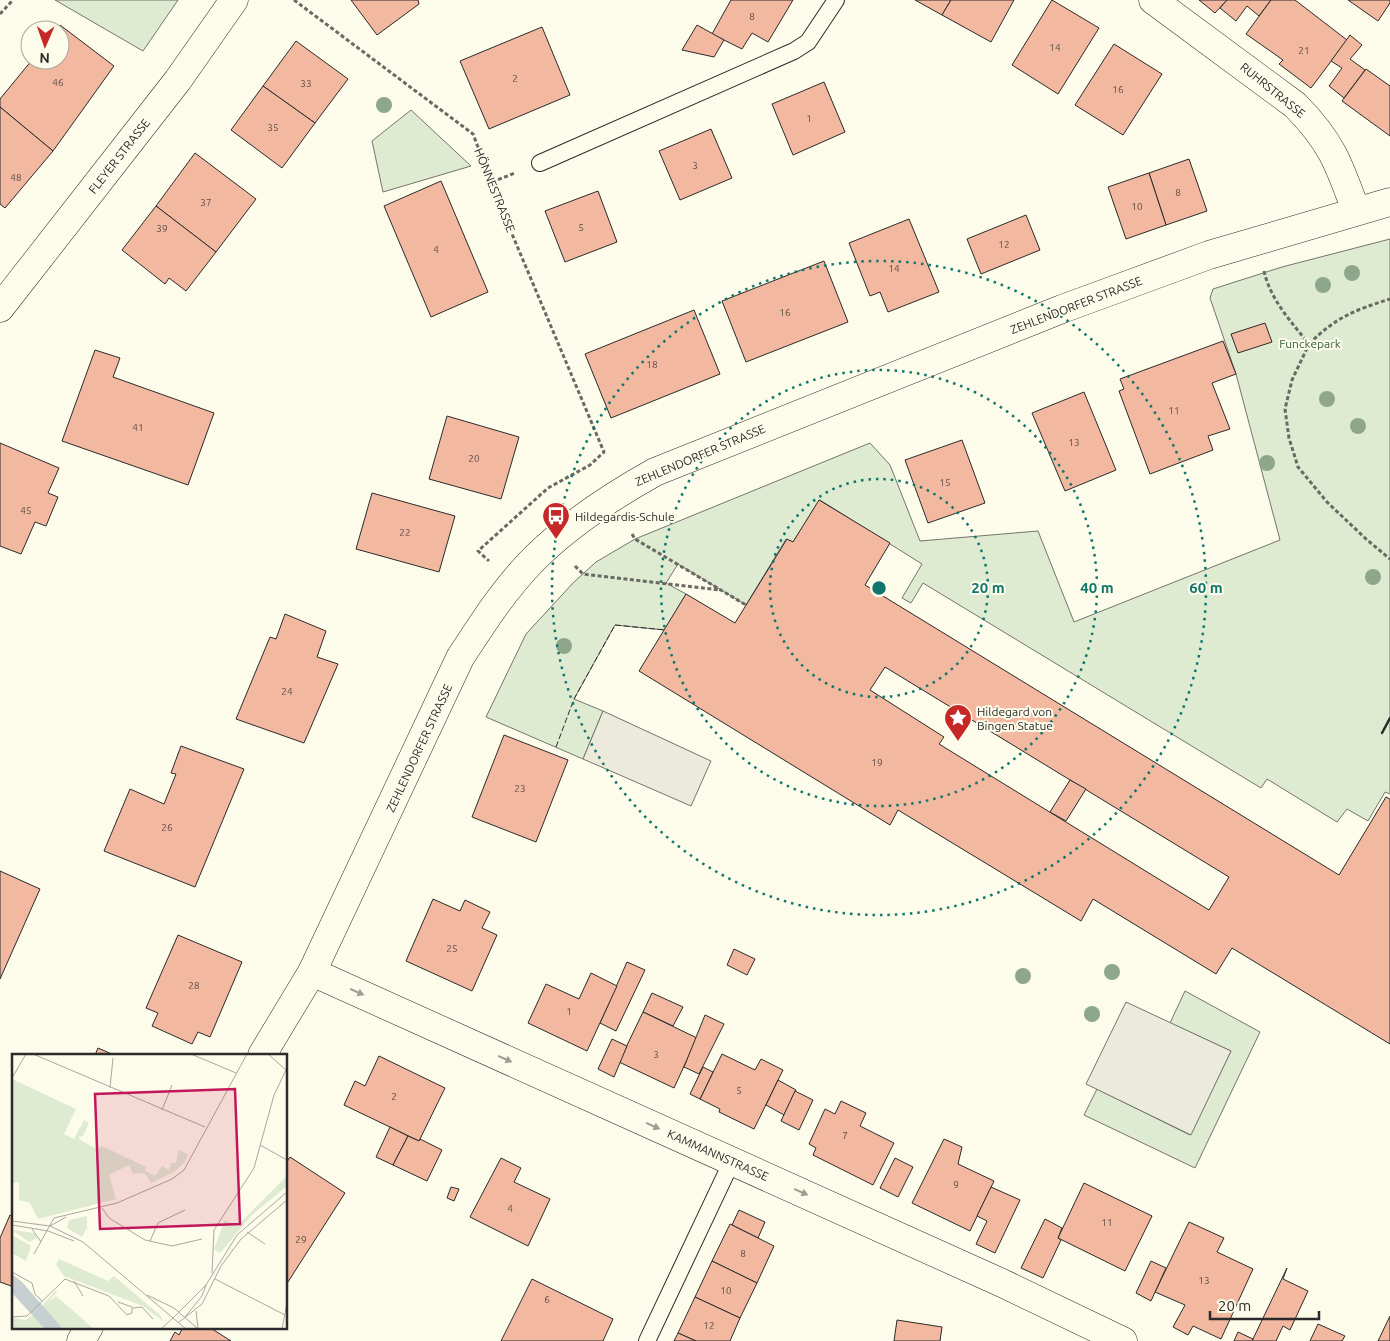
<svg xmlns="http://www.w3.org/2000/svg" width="1390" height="1341" font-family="Ubuntu,sans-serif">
<rect width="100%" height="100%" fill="#fdfbea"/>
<g fill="#deebd1" stroke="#74746e">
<polygon points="55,0 178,0 143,51"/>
<polygon points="411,110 471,166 383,192 372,141"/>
<polygon points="1390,239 1390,794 1385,792 1368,821 1347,809 1337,822 1267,779 1261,788 923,583 911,603 902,598 922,564 820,500 793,542 786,539 746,605 678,564 666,583 686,594 665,630 615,625 574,699 603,711 583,759 486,717 526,634 573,583 596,562 635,539 870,443 890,465 920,541 1038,531 1074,622 1280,540 1236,374 1210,298 1213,289 1282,267"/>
<polygon points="1185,991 1260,1032 1195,1168 1084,1115 1097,1089 1190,1135 1231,1051 1170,1023"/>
</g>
<g fill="#eceadb" stroke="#74746e">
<polygon points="603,711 711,761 691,806 583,759"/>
<polygon points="1126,1002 1231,1051 1191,1135 1086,1084"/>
</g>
<g fill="#f2b8a0" stroke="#2b2b2b" fill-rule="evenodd">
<polygon points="351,0 418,0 419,4 377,35"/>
<polygon points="731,0 793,0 768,42 752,33 742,49 712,34"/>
<polygon points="915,0 951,0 942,15"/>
<polygon points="951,0 1014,0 991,42 942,15"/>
<polygon points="1052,0 1099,28 1058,94 1012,65"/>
<polygon points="1199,0 1227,0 1215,13"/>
<polygon points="1227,0 1271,0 1259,16 1247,6 1236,21 1220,8"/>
<polygon points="1271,0 1295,0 1347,40 1311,88 1279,64 1283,60 1246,34"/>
<polygon points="1348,0 1390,0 1390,3 1378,21"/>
<polygon points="60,25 114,66 53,151 0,107 0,99 32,60 60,60 60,30 56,30"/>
<polygon points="697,25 724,40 714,57 682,50"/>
<polygon points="542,27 570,95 489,129 460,61"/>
<polygon points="1350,35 1362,45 1350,59 1365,70 1344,98 1329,86 1342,68 1331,61"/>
<polygon points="296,41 348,79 315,123 263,86"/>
<polygon points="1114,44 1162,74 1123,135 1075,105"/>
<polygon points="1366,69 1390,86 1390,136 1342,101"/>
<polygon points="824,82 845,132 793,155 772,104"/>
<polygon points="263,86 315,123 282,168 231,130"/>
<polygon points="0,107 53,151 5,208 0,204"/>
<polygon points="711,129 732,178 680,200 659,151"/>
<polygon points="195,153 256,199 216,252 156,206"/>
<polygon points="1189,159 1207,211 1166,225 1149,173"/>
<polygon points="1149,173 1166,225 1126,239 1108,187"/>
<polygon points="441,181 488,292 431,317 384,206"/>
<polygon points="598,191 617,242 565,262 545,211"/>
<polygon points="156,206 216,252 186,291 169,278 165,284 122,250"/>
<polygon points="1026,215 1040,250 981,274 967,239"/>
<polygon points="909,219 939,292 888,312 880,292 870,296 849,243"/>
<polygon points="824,261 848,322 746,362 722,301"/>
<polygon points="694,310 720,374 611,418 585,354"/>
<polygon points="1265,323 1272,342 1238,353 1231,334"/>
<polygon points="1223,341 1236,374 1212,383 1230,429 1208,436 1213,450 1150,474 1119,391 1124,389 1120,379"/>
<polygon points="95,350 120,358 113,377 214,413 188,485 62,441"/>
<polygon points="1084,392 1116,470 1065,491 1032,413"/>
<polygon points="447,416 519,437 501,499 429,479"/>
<polygon points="962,440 985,503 928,523 905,460"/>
<polygon points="0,443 59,468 48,493 58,497 46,526 35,522 21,554 0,546"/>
<polygon points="372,493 455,516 439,572 356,549"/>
<path d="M 819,500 L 890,543 L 865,585 L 1339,875 L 1386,797 L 1390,799 L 1390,1044 L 1232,948 L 1216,974 L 1093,899 L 1081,921 L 898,810 L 890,825 L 639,671 L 686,594 L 735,623 L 787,539 L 793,542 ZM 885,667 L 1229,877 L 1209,910 L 939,744 L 944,737 L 870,690 Z"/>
<polygon points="285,614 326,631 317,657 338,664 304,743 236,719 270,637 276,639"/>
<polygon points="504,735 568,760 536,842 472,817"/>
<polygon points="181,746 244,769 195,887 104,851 130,789 164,804 176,774 171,773"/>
<polygon points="1070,780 1086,789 1066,821 1050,812"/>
<polygon points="0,871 40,889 0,979"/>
<polygon points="433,899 460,911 465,900 490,912 482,928 497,935 472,991 406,961"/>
<polygon points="178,935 242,962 210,1037 198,1032 192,1044 152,1026 158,1013 146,1008"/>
<polygon points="734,949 755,959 747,975 727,965"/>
<polygon points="627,962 645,970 616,1031 600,1023"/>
<polygon points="591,973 617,986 587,1051 528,1023 546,984 579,999"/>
<polygon points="652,993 683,1007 673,1026 643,1012"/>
<polygon points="643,1012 697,1038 674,1088 619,1062"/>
<polygon points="705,1015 724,1024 699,1074 684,1067"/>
<polygon points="612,1039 627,1046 614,1077 598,1069"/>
<polygon points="98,1048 114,1055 95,1055"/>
<polygon points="722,1054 755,1070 761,1059 783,1070 754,1129 719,1112 720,1109 700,1099"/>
<polygon points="379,1056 445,1088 419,1141 344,1105 355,1081 365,1086"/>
<polygon points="703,1067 713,1072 700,1099 690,1094"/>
<polygon points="778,1080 796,1090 784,1115 766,1105"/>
<polygon points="795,1091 813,1100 799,1130 781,1121"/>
<polygon points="841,1101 866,1113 860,1126 894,1143 873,1185 813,1155 816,1148 809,1144 825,1109 835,1114"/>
<polygon points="390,1127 408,1136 393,1165 376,1157"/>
<polygon points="408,1136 419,1141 420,1139 442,1150 427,1181 393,1165"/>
<polygon points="944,1139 962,1147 958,1164 994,1181 970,1231 912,1203"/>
<polygon points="290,1157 345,1193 286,1285 286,1163"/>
<polygon points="501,1158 521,1168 514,1182 550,1199 528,1246 470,1217"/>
<polygon points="895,1158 913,1167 898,1197 880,1188"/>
<polygon points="1084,1183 1152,1216 1125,1271 1058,1238"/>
<polygon points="451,1187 459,1189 454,1201 447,1198"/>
<polygon points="991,1187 1020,1200 995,1253 976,1244 987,1221 977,1216"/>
<polygon points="739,1210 765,1222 758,1238 732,1225"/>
<polygon points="10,1215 14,1217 14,1287 0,1282 0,1238"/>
<polygon points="1045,1219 1062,1228 1058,1238 1061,1240 1043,1278 1021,1268"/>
<polygon points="1189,1222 1224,1238 1217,1252 1253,1269 1221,1339 1193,1326 1188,1335 1173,1327 1185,1305 1155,1292"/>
<polygon points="730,1224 774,1246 757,1283 712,1261"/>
<polygon points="712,1261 757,1283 740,1318 695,1297"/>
<polygon points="1151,1261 1166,1268 1151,1301 1136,1293"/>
<polygon points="1287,1268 1283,1279 1308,1291 1290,1330 1283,1326 1276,1341 1252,1341"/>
<polygon points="532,1279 613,1319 603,1341 501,1341"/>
<polygon points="695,1297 740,1318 730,1341 696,1341 678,1333"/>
<polygon points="1390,1316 1390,1341 1378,1341"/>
<polygon points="897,1320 942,1327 940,1341 894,1341"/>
<polygon points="1318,1324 1345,1336 1342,1341 1310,1341"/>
<polygon points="183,1327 209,1327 231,1341 170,1341 175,1332 179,1335"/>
<polygon points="1238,1332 1253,1339 1252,1341 1234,1341"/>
<polygon points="678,1333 696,1341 674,1341"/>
</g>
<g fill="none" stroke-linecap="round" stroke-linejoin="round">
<defs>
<g id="lane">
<polyline points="540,163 794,51 808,42 836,0"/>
<polyline points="647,1341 732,1161"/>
</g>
<g id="street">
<path d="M 1153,0 L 1295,105 C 1331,141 1339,164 1356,211"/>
<polyline points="0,308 178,80 234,0"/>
<polyline points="312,972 1002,1283 1123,1341"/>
<path d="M 262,1055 L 312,972 L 460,658 C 482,624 505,588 534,559 C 569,524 612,496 655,472 L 1062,309 L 1209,255 L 1390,202"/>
<polyline points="81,1341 89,1327"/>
</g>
</defs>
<use href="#lane" stroke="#2b2b2b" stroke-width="18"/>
<use href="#street" stroke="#2b2b2b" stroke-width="29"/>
<g stroke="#6a6964" stroke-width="3" stroke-dasharray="4 2.5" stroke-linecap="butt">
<polyline points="294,0 473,134 504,215 604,452 590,465 548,488 478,551 489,561"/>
<polyline points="0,14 13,0"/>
<polyline points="492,182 515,173"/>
<path d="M 1264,271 C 1270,299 1292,323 1309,344 L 1292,380 L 1285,409 L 1289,438 L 1298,467 L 1327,502 L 1366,539 L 1390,559"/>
<path d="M 1309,344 C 1336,317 1355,310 1390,299"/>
<polyline points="632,534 635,539 746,605"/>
<polyline points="575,566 583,574 720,590"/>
</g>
<use href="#lane" stroke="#fdfbea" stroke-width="16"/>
<use href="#street" stroke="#fdfbea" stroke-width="28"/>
<polyline stroke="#2b2b2b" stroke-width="1" stroke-dasharray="6 2.5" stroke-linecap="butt" points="556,747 574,699 615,625 665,630"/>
<polyline stroke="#2b2b2b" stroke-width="2.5" points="1382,733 1390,718"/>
</g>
<g fill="#8ea78a">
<circle cx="384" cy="105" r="8"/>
<circle cx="1352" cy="273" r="8"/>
<circle cx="1323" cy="285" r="8"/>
<circle cx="1327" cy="399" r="8"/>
<circle cx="1358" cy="426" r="8"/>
<circle cx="1267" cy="463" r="8"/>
<circle cx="1373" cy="577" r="8"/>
<circle cx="564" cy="646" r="8"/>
<circle cx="1112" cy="972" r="8"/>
<circle cx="1023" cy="976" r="8"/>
<circle cx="1092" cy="1014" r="8"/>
</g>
<defs><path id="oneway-solid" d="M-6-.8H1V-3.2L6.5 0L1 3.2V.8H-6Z" transform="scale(1.25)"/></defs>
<g fill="#9e9d94">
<use href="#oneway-solid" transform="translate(357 992) rotate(24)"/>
<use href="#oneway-solid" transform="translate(505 1059) rotate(24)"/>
<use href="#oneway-solid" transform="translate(653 1126) rotate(24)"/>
<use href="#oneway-solid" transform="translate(801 1192) rotate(24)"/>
</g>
<g fill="none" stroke="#0f766e" stroke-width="2.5" stroke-dasharray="2.5 5">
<circle cx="879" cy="588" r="109"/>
<circle cx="879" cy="588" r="218"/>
<circle cx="879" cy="588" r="327"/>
</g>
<defs>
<symbol id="bus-pin" viewBox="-11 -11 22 30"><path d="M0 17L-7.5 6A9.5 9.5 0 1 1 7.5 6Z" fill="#c62828" stroke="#fdfbea"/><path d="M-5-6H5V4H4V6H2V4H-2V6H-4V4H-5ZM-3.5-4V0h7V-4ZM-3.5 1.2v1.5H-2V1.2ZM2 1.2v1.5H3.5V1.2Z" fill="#fff"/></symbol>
<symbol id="sight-pin" viewBox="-11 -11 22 30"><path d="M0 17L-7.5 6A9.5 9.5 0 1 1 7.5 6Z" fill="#c62828" stroke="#fdfbea"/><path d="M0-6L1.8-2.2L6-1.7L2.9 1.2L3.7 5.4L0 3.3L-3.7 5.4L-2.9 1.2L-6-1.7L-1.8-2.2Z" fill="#fff"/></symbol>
</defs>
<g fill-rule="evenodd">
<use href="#bus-pin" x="540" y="500" width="32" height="43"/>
<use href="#sight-pin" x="942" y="702" width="32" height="43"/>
</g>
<g text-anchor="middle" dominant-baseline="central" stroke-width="4" stroke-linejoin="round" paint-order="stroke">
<g font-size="10" fill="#5d4e48">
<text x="752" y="16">8</text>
<text x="1055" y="47">14</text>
<text x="1304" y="50">21</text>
<text x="515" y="78">2</text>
<text x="58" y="82">46</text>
<text x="306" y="83">33</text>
<text x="1118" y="89">16</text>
<text x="809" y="118">1</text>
<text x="273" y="127">35</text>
<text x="695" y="165">3</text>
<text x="16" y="177">48</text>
<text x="1178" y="192">8</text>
<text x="206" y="202">37</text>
<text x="1137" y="206">10</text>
<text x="581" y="227">5</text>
<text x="162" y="228">39</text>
<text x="1004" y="244">12</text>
<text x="436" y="249">4</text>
<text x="894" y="268">14</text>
<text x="785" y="312">16</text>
<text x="652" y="364">18</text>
<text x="1174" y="410">11</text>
<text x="138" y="427">41</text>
<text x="1074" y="442">13</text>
<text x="474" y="458">20</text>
<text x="945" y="482">15</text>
<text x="26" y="510">45</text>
<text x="405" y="532">22</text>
<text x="287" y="691">24</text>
<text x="877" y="762">19</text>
<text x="520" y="788">23</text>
<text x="167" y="827">26</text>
<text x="452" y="948">25</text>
<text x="194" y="985">28</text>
<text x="569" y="1011">1</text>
<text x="656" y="1054">3</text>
<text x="739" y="1090">5</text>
<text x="394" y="1096">2</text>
<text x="845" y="1135">7</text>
<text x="956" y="1184">9</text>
<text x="510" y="1208">4</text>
<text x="1107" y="1222">11</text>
<text x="301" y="1239">29</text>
<text x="743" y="1253">8</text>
<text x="1204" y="1280">13</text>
<text x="726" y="1290">10</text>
<text x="547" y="1299">6</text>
<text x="709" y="1325">12</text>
</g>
<g font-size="12" fill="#2b2b2b" stroke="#fdfbea">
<text transform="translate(1273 90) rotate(39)">RUHRSTRASSE</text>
<text transform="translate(119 156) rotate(-52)">FLEYER STRASSE</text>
<text transform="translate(495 190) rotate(68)">HÖNNESTRASSE</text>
<text transform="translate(1076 305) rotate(-21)">ZEHLENDORFER STRASSE</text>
<text transform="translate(700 455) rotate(-23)">ZEHLENDORFER STRASSE</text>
<text transform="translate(419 748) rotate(-65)">ZEHLENDORFER STRASSE</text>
<text transform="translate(718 1155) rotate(24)">KAMMANNSTRASSE</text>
</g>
<g font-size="12" fill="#34623c" stroke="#fdfbea">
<text x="1310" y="343">Funckepark</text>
</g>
<g font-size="12" fill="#2b2b2b" stroke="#fdfbea" text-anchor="start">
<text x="575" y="516">Hildegardis-Schule</text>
<text x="977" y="711">Hildegard von<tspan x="977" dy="14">Bingen Statue</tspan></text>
</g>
</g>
<g transform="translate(12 1054)">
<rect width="275" height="275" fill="#fdfbea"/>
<path d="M 0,25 L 64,55 L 52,80 L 62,85 L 72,66 L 77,69 L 71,82 L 66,83 L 70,87 L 85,95 L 90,92 L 134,113 L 133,117 L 143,122 L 150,112 L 157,116 L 159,109 L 164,109 L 166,96 L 176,100 L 173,108 L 162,118 L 139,129 L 133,119 L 121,120 L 117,111 L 97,121 L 104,145 L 26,165 L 18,149 L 7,146 L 7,128 L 0,129 ZM 275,122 L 275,132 L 240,161 L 208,199 L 202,195 L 213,166 L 225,172 ZM 75,162 L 75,174 L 70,183 L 55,174 L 57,166 ZM 0,176 L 22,179 L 25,184 L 17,188 ZM 0,181 L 19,192 L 14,207 L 0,199 ZM 47,205 L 96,227 L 102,222 L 149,262 L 151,267 L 131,252 L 52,222 L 44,211 ZM 44,236 L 45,238 L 35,250 L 44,242 L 82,275 L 51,275 L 30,252 ZM 21,261 L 33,275 L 0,275 L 0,264 L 14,266 Z" fill="#deebd1"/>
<path d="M 0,220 L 10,228 L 51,275 L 32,274 L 0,239 Z" fill="#c7d0d0"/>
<path fill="none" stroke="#a9a89e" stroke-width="1" d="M 21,0 L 193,73M 179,0 L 224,19M 256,0 L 275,17M 0,24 L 14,0M 98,34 L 101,4M 150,56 L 160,31M 248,91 L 275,106M 90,154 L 97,164 L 133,186 L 160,192 L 190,185M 0,167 L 38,172 L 71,188 L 174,275M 0,171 L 36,177 L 62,187M 38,172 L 54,163M 20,175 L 29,188M 235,178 L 253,190M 138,187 L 146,169 L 173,156M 22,200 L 42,164 L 105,149 L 160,125 L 172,116 L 235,0M 0,218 L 20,229 L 23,240 L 30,247M 200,219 L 202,176 L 242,114 L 262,41 L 275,14M 203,225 L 273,261M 62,227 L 71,242M 135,241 L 162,254 L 186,275M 121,254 L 130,253 L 141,265M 184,257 L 186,274M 0,263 L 15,262 L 53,225 L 97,242 L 115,261 L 120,259 L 120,253 L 106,248M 173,263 L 190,242 L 194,231M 161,264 L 194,231 L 225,181 L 275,138M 166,269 L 190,250 L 209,212 L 229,185 L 275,146M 149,275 L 161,264M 270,275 L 275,249"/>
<path fill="#c2185b" fill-opacity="0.15" stroke="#c2185b" stroke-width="2.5" d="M 223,35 L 228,170 L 88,175 L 83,40 Z"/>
<rect width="275" height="275" fill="none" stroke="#2b2b2b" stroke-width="2.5"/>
</g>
<circle cx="879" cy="588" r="8" fill="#0f766e" stroke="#fdfbea" stroke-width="2.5"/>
<g font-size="15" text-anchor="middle" font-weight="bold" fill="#0f766e" stroke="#fdfbea" stroke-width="4" stroke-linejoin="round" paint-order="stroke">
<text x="988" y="593">20 m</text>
<text x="1097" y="593">40 m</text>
<text x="1206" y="593">60 m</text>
</g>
<g transform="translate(45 45) rotate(182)"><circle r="24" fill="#fdfbea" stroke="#a9a89e"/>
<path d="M0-4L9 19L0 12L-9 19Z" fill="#c62828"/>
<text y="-8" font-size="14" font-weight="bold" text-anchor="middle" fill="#2b2b2b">N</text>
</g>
<path d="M1210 1311v8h109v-8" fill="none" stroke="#2b2b2b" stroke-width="2.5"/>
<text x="1218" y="1311" font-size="15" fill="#2b2b2b" stroke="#fdfbea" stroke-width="4" paint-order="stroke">20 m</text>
</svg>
